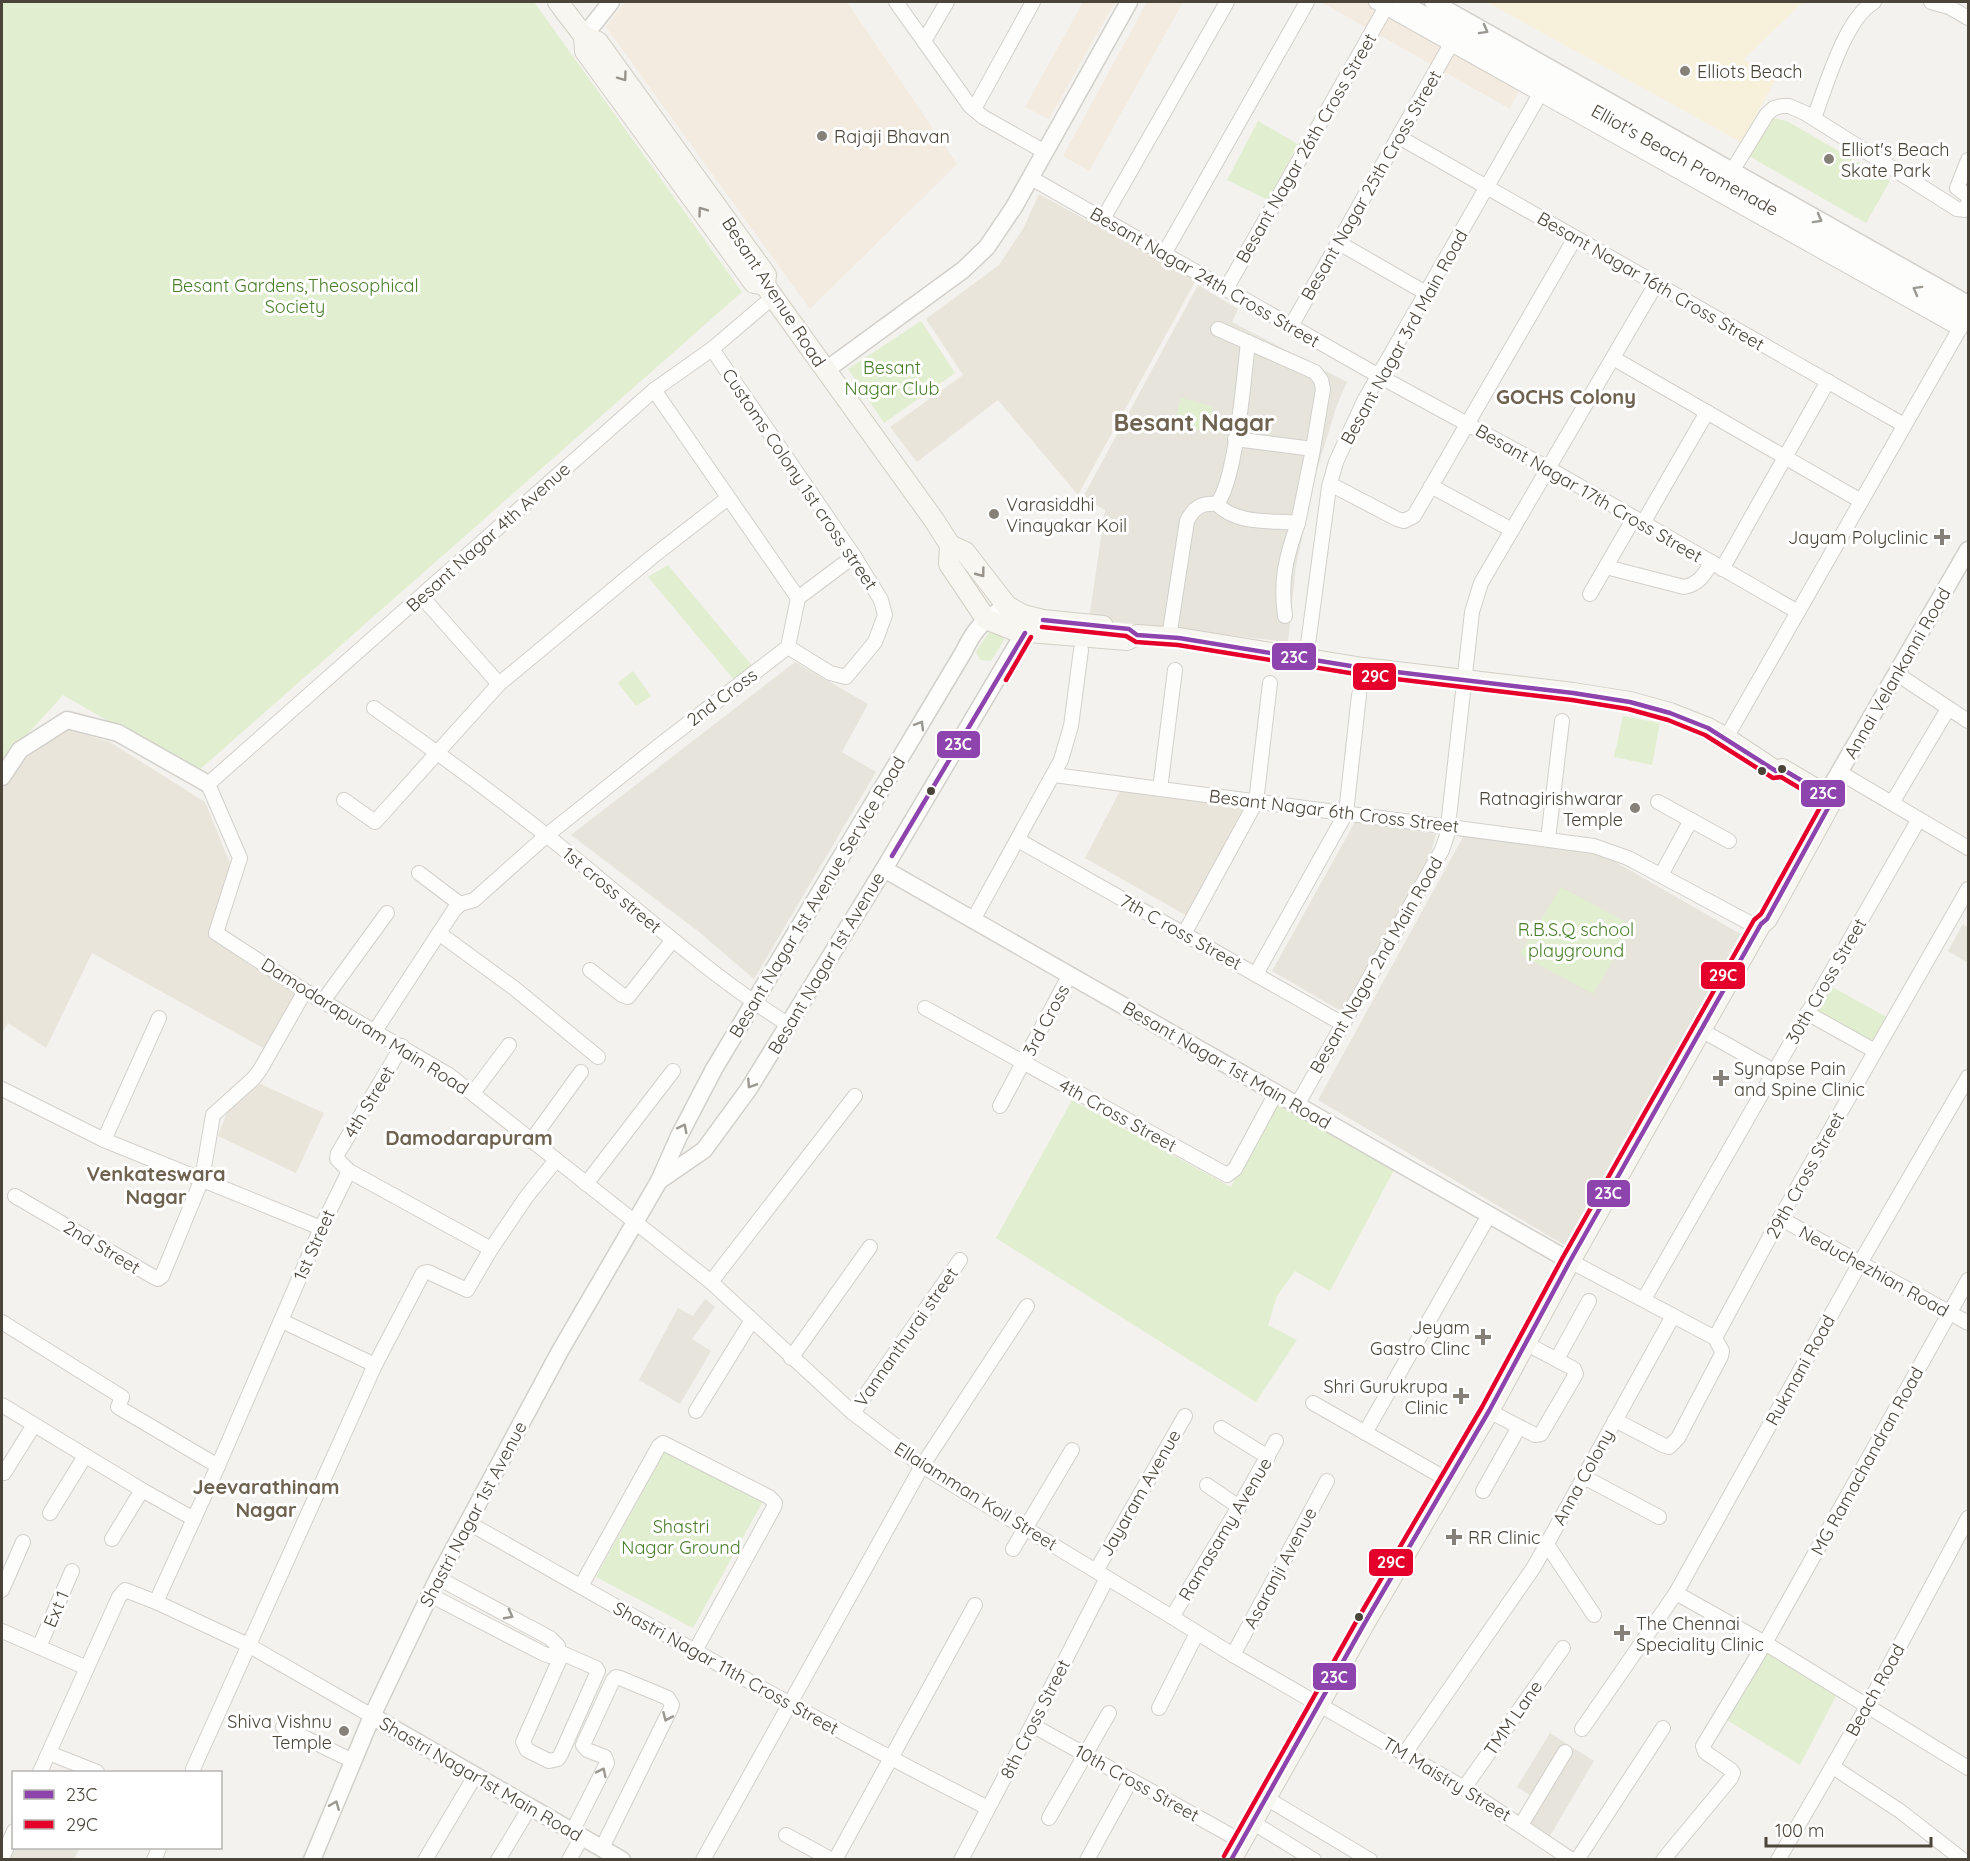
<svg xmlns="http://www.w3.org/2000/svg" width="1970" height="1861" font-family="Quicksand,sans-serif">
<rect width="100%" height="100%" fill="#f4f2ee"/>
<g fill="#e7e4dc">
<polygon points="1198,285 1238,309 1232,322 1347,382 1337,405 1317,470 1296,566 1288,642 1089,619 1105,510 1083,497"/>
<polygon points="795,662 868,704 842,752 876,772 754,979 698,931 571,835"/>
<polygon points="1355,822 1436,834 1430,856 1341,1011 1272,971"/>
<polygon points="1463,837 1593,849 1744,936 1568,1247 1318,1100"/>
<polygon points="1963,924 1968,928 1968,963 1948,951"/>
<polygon points="705,1299 715,1307 692,1339 711,1351 680,1404 639,1380 678,1308 693,1316"/>
<polygon points="1550,1733 1594,1761 1550,1836 1519,1818 1533,1797 1517,1787"/>
<polygon points="14,1848 80,1848 74,1859 5,1860"/>
</g>
<g fill="#f3ebdf">
<polygon points="625,2 847,2 957,164 810,309 606,27"/>
<polygon points="1083,2 1115,2 1049,119 1025,107"/>
<polygon points="1147,2 1183,2 1089,171 1063,156"/>
<polygon points="1321,2 1377,2 1521,86 1510,109"/>
</g>
<g fill="#eae5da">
<polygon points="1039,194 1196,280 1078,495 998,400 917,462 890,427 963,375 926,319 999,265 1023,229"/>
<polygon points="65,729 110,742 205,802 232,868 209,934 299,997 263,1048 92,953 46,1048 8,1023 2,1034 2,789 27,757"/>
<polygon points="1121,789 1248,799 1187,916 1085,858"/>
<polygon points="254,1081 324,1113 296,1173 218,1136 227,1112"/>
</g>
<g fill="#e1eecf">
<polygon points="2,2 534,2 742,292 197,772 63,695 2,762"/>
<polygon points="1773,118 1787,121 1890,181 1866,223 1747,155 1768,122"/>
<polygon points="1258,121 1298,144 1268,200 1227,180"/>
<polygon points="921,321 955,373 884,423 848,369"/>
<polygon points="1181,398 1211,406 1213,412 1221,423 1216,432 1184,428 1175,420"/>
<polygon points="668,565 754,668 735,681 648,577"/>
<polygon points="991,629 1001,630 1004,640 991,661 980,660 976,652"/>
<polygon points="633,671 651,696 636,706 618,683"/>
<polygon points="1623,716 1660,723 1652,765 1614,757"/>
<polygon points="1561,887 1633,926 1593,994 1520,954"/>
<polygon points="1827,984 1890,1019 1873,1048 1811,1013"/>
<polygon points="1072,1100 1231,1187 1275,1104 1395,1168 1330,1291 1295,1271 1277,1296 1268,1325 1297,1340 1256,1402 996,1238"/>
<polygon points="667,1447 763,1501 693,1628 596,1577"/>
<polygon points="1765,1652 1836,1696 1800,1765 1727,1720"/>
</g>
<polygon fill="#f7f0da" points="1487,2 1803,2 1744,59 1775,81 1741,142"/>
<g fill="none" stroke-linecap="round" stroke-linejoin="round">
<defs>
<g id="minor">
<polyline points="896,2 970,106 983,117 1045,152"/>
<polyline points="1376,2 1960,329"/>
<polyline points="1931,2 1949,7 1968,18"/>
<polyline points="924,41 947,2"/>
<polyline points="974,109 1033,2"/>
<path d="M 1814,118 C 1826,87 1845,18 1874,2"/>
<polyline points="1399,137 1904,425"/>
<polyline points="1968,160 1957,188 1968,196"/>
<polyline points="1732,171 1767,114 1774,108 1782,106 1789,106 1805,113 1957,209 1965,210 1968,203"/>
<polyline points="1031,178 1379,376 1548,468 1798,612"/>
<polyline points="1103,219 1227,2"/>
<polyline points="1339,243 1426,293"/>
<polyline points="1164,254 1307,2"/>
<polyline points="1226,289 1386,7"/>
<polyline points="773,297 712,349 654,390 208,784 240,858 216,933 305,991 449,1075 711,1282 853,1413 922,1466 1172,1617 1233,1655 1464,1788 1572,1860"/>
<polyline points="1291,326 1451,44"/>
<polyline points="1218,329 1315,372 1321,380 1323,389 1313,449 1298,523"/>
<polyline points="712,349 854,556 881,600 885,615 875,642 846,677 830,673 788,647"/>
<polyline points="1613,358 1861,501"/>
<polyline points="1235,439 1313,449"/>
<polyline points="1330,484 1397,519 1404,521 1414,516 1575,238"/>
<polyline points="1431,486 1512,530"/>
<path d="M 1217,504 C 1236,480 1244,377 1248,342"/>
<polyline points="1643,523 1707,412"/>
<path d="M 1606,567 L 1684,587 C 1699,584 1704,575 1712,562"/>
<polyline points="1722,569 1828,381"/>
<polyline points="1590,594 1634,518"/>
<polyline points="422,597 499,684"/>
<polyline points="798,598 854,556"/>
<path d="M 1169,637 L 1187,521 C 1194,507 1201,503 1217,504 C 1237,525 1271,520 1298,523 C 1286,557 1280,580 1285,616"/>
<polyline points="1306,659 1329,487 1336,462 1364,401 1544,87"/>
<polyline points="1897,674 1968,721"/>
<path d="M 374,708 C 433,749 490,791 546,835 C 627,899 701,970 789,1025"/>
<polyline points="1726,738 1963,323"/>
<polyline points="1839,772 1968,848"/>
<polyline points="1054,775 1594,846 1628,858 1759,928"/>
<polyline points="1160,789 1175,670"/>
<polyline points="344,800 375,822 499,684 652,557 728,498"/>
<polyline points="1658,802 1729,841"/>
<polyline points="1892,803 1948,709"/>
<polyline points="1548,839 1562,721"/>
<polyline points="1018,840 1343,1024"/>
<polyline points="419,873 460,904 474,900 547,835 665,741 788,647 798,598 654,390"/>
<polyline points="1661,875 1691,820"/>
<polyline points="973,920 1061,760 1071,726 1081,650"/>
<polyline points="440,934 514,988 598,1057"/>
<polyline points="1184,934 1256,802 1270,683"/>
<polyline points="590,970 622,995 628,997 672,941"/>
<polyline points="1256,974 1346,813 1359,695"/>
<polyline points="323,1001 387,913"/>
<polyline points="925,1008 1227,1175 1235,1169 1276,1093"/>
<polyline points="1807,1013 1875,1051"/>
<polyline points="1701,1030 1774,1071"/>
<polyline points="375,1031 454,910 460,904"/>
<polyline points="402,1046 338,1153 337,1159 349,1171 491,1249"/>
<polyline points="2,1089 104,1140 321,1228"/>
<polyline points="473,1093 509,1045"/>
<polyline points="1297,1105 1442,850 1447,835 1472,612 1481,583 1656,284"/>
<polyline points="1000,1106 1069,976"/>
<polyline points="104,1140 159,1018"/>
<polyline points="531,1141 581,1072"/>
<polyline points="586,1184 673,1071"/>
<polyline points="15,1196 152,1276 158,1279 162,1276 202,1179 213,1115 253,1079 260,1070 305,991"/>
<polyline points="1780,1218 1968,1323"/>
<polyline points="1570,1261 1715,1338 1722,1351 1721,1356 1678,1438 1669,1447 1663,1445 1615,1420"/>
<polyline points="711,1282 855,1096"/>
<polyline points="1644,1299 1919,819"/>
<polyline points="282,1321 375,1365"/>
<polyline points="2,1322 122,1397 118,1407 218,1466"/>
<polyline points="1715,1338 1780,1218 1968,889"/>
<polyline points="791,1358 870,1247"/>
<polyline points="1557,1359 1589,1301"/>
<polyline points="1313,1403 1448,1480"/>
<polyline points="2,1405 142,1490 194,1519"/>
<polyline points="696,1411 752,1320"/>
<polyline points="1489,1411 1535,1435 1541,1434 1576,1374 1574,1369 1527,1344"/>
<polyline points="853,1413 960,1260"/>
<polyline points="1221,1428 1268,1457"/>
<polyline points="1365,1433 1489,1215"/>
<polyline points="4,1473 34,1425"/>
<polyline points="1584,1477 1659,1517"/>
<polyline points="1207,1485 1239,1507"/>
<polyline points="1483,1491 1519,1427"/>
<polyline points="50,1513 85,1456"/>
<path d="M 467,1522 C 640,1620 811,1719 988,1808"/>
<polyline points="112,1539 142,1490"/>
<polyline points="1546,1543 1594,1615"/>
<polyline points="1013,1549 1072,1450"/>
<polyline points="1096,1571 1185,1416"/>
<polyline points="438,1578 550,1638 558,1646 557,1651"/>
<polyline points="581,1586 659,1446 663,1443 769,1497 775,1503 774,1507 695,1651"/>
<polyline points="2,1590 23,1542"/>
<polyline points="1676,1593 1765,1643 1968,1768"/>
<polyline points="430,1595 544,1654 550,1656 557,1651"/>
<polyline points="156,1602 218,1466 321,1228 349,1171"/>
<polyline points="1172,1617 1239,1507 1276,1441"/>
<polyline points="2,1631 87,1668"/>
<polyline points="39,1647 72,1571"/>
<polyline points="557,1651 596,1668 598,1671 561,1754 558,1759 549,1761 527,1750 523,1742 562,1654"/>
<polyline points="1233,1655 1327,1481"/>
<polyline points="1159,1708 1197,1633"/>
<polyline points="1032,1725 1241,1841"/>
<polyline points="283,1727 353,1761"/>
<polyline points="1582,1729 1676,1593 1860,1263 1968,1077"/>
<polyline points="49,1753 97,1772"/>
<polyline points="1405,1753 1534,1567 1673,1316"/>
<polyline points="1833,1767 1900,1811 1963,1860"/>
<polyline points="193,1769 375,1365 423,1273 428,1272 467,1290 491,1249 527,1196 556,1160"/>
<polyline points="40,1772 119,1597 125,1590 156,1602 248,1645 372,1716"/>
<polyline points="1464,1788 1563,1648"/>
<polyline points="1266,1798 1370,1860"/>
<polyline points="1049,1818 1109,1713"/>
<polyline points="1252,1822 1314,1860"/>
<polyline points="1521,1825 1565,1752"/>
<polyline points="572,1832 607,1763 605,1757 587,1750 583,1745 613,1680 616,1677 620,1678 668,1698 672,1705 670,1710 602,1848"/>
<polyline points="786,1835 832,1860"/>
<polyline points="2,1858 14,1831"/>
<polyline points="154,1860 159,1848"/>
<polyline points="425,1860 475,1776"/>
<polyline points="498,1860 530,1807"/>
<polyline points="569,1860 582,1837"/>
<polyline points="703,1860 922,1466 1027,1306"/>
<polyline points="835,1860 975,1605"/>
<polyline points="961,1860 1032,1725 1107,1578"/>
<polyline points="1087,1860 1131,1780"/>
<polyline points="1577,1860 1663,1728"/>
<polyline points="1663,1860 1731,1778 1733,1773 1731,1770 1705,1752 1703,1746 1765,1643 1968,1280"/>
<polyline points="1778,1860 1868,1705 1968,1518"/>
</g>
<g id="tertiary">
<polyline points="1401,2 1968,318"/>
<polyline points="1433,2 1968,304"/>
<polyline points="584,36 611,2"/>
<polyline points="826,370 963,270 987,247 1014,207 1129,2"/>
<polyline points="2,777 20,750 67,720 118,733 208,784"/>
<polyline points="1826,795 1968,550"/>
<polyline points="884,869 1570,1261"/>
<polyline points="659,1181 704,1150 748,1090 884,869 1031,621"/>
<polyline points="372,1716 622,1860"/>
<path d="M 312,1860 L 372,1716 L 438,1578 L 560,1351 L 659,1181 L 679,1136 L 714,1069 L 963,653 C 975,628 983,620 1007,606"/>
</g>
<g id="secondary">
<polyline points="558,2 584,36 598,42 766,275 765,285 771,294 934,520 950,545 965,552 1007,606 1023,615 1043,620 1103,626"/>
<polyline points="584,36 585,51 754,283 765,285"/>
<polyline points="950,545 949,564 986,619 1016,631 1127,640 1137,635 1179,638 1363,668 1573,693 1630,702 1670,713 1708,728 1726,738 1776,771 1782,769 1833,799 1767,919 1761,924 1570,1261 1489,1411 1367,1619 1231,1860"/>
</g>
</defs>
<use href="#minor" stroke="#d2d0cb" stroke-width="16"/>
<use href="#tertiary" stroke="#d2d0cb" stroke-width="19"/>
<use href="#secondary" stroke="#d3cfc5" stroke-width="22"/>
<use href="#minor" stroke="#fdfdfc" stroke-width="14"/>
<use href="#tertiary" stroke="#fdfdfc" stroke-width="16"/>
<use href="#secondary" stroke="#f7f6f1" stroke-width="20"/>
<defs>
<g id="bus-1">
<polyline points="1043,620 1129,629 1137,635 1179,638 1363,668 1573,693 1630,702 1670,713 1708,728 1776,771 1782,769 1833,799 1767,919 1761,924 1570,1261 1489,1411 1367,1619 1231,1860"/>
<polyline points="892,856 1025,633"/>
</g>
<g id="bus-2">
<polyline points="1042,627 1126,636 1136,642 1178,645 1362,675 1572,700 1628,709 1668,720 1705,735 1773,778 1781,777 1823,802 1761,914 1754,920 1563,1257 1482,1407 1360,1615 1224,1856"/>
<polyline points="1006,680 1031,637"/>
</g>
</defs>
<use href="#bus-1" stroke="#fff" stroke-width="9"/>
<use href="#bus-2" stroke="#fff" stroke-width="9"/>
<use href="#bus-1" stroke="#8e44ad" stroke-width="4.5"/>
<use href="#bus-2" stroke="#e4002b" stroke-width="4.5"/>
</g>
<defs><path id="oneway-chevron" d="M-2-3.5L2.5 0L-2 3.5" fill="none" stroke-width="1.6" stroke-linecap="round" stroke-linejoin="round" transform="scale(1.5)"/></defs>
<g stroke="#9b9791">
<use href="#oneway-chevron" transform="translate(1484 30) rotate(29)"/>
<use href="#oneway-chevron" transform="translate(1818 219) rotate(29)"/>
<use href="#oneway-chevron" transform="translate(1917 290) rotate(-151)"/>
<use href="#oneway-chevron" transform="translate(920 725) rotate(-59)"/>
<use href="#oneway-chevron" transform="translate(751 1084) rotate(123)"/>
<use href="#oneway-chevron" transform="translate(683 1128) rotate(-63)"/>
<use href="#oneway-chevron" transform="translate(509 1615) rotate(28)"/>
<use href="#oneway-chevron" transform="translate(667 1717) rotate(114)"/>
<use href="#oneway-chevron" transform="translate(602 1772) rotate(-64)"/>
<use href="#oneway-chevron" transform="translate(335 1805) rotate(-68)"/>
</g>
<g stroke="#98948c">
<use href="#oneway-chevron" transform="translate(623 77) rotate(54)"/>
<use href="#oneway-chevron" transform="translate(702 211) rotate(-126)"/>
<use href="#oneway-chevron" transform="translate(981 573) rotate(53)"/>
</g>
<g fill="#868178" stroke="#fff" stroke-width="2">
<circle cx="1685" cy="71" r="6"/>
<circle cx="822" cy="136" r="6"/>
<circle cx="1829" cy="159" r="6"/>
<circle cx="994" cy="514" r="6"/>
<path d="M1939 528h6v6h6v6h-6v6h-6v-6h-6v-6h6z"/>
<circle cx="1635" cy="808" r="6"/>
<path d="M1718 1069h6v6h6v6h-6v6h-6v-6h-6v-6h6z"/>
<path d="M1480 1328h6v6h6v6h-6v6h-6v-6h-6v-6h6z"/>
<path d="M1458 1387h6v6h6v6h-6v6h-6v-6h-6v-6h6z"/>
<path d="M1451 1528h6v6h6v6h-6v6h-6v-6h-6v-6h6z"/>
<path d="M1619 1624h6v6h6v6h-6v6h-6v-6h-6v-6h6z"/>
<circle cx="344" cy="1731" r="6"/>
</g>
<g fill="#4b4439" stroke="#fff" stroke-width="2">
<circle cx="1782" cy="769" r="5"/>
<circle cx="1762" cy="771" r="5"/>
<circle cx="931" cy="791" r="5"/>
<circle cx="1359" cy="1617" r="5"/>
</g>
<g text-anchor="middle" dominant-baseline="central" stroke-width="6" stroke-linejoin="round" paint-order="stroke">
<g font-size="18" fill="#4b4439" stroke="#fff" text-anchor="start">
<text x="1697" y="71">Elliots Beach</text>
<text x="834" y="136">Rajaji Bhavan</text>
<text x="1841" y="149">Elliot's Beach<tspan x="1841" dy="21">Skate Park</tspan></text>
<text x="1006" y="504">Varasiddhi<tspan x="1006" dy="21">Vinayakar Koil</tspan></text>
<text x="1928" y="537" text-anchor="end">Jayam Polyclinic</text>
<text x="1623" y="798" text-anchor="end">Ratnagirishwarar<tspan x="1623" dy="21">Temple</tspan></text>
<text x="1734" y="1068">Synapse Pain<tspan x="1734" dy="21">and Spine Clinic</tspan></text>
<text x="1470" y="1327" text-anchor="end">Jeyam<tspan x="1470" dy="21">Gastro Clinc</tspan></text>
<text x="1448" y="1386" text-anchor="end">Shri Gurukrupa<tspan x="1448" dy="21">Clinic</tspan></text>
<text x="1468" y="1537">RR Clinic</text>
<text x="1636" y="1623">The Chennai<tspan x="1636" dy="21">Speciality Clinic</tspan></text>
<text x="332" y="1721" text-anchor="end">Shiva Vishnu<tspan x="332" dy="21">Temple</tspan></text>
</g>
<g font-size="18" fill="#4b4439" stroke="#fff">
<text transform="translate(1306 148) rotate(-60)">Besant Nagar 26th Cross Street</text>
<text transform="translate(1685 160) rotate(29)">Elliot's Beach Promenade</text>
<text transform="translate(1371 185) rotate(-60)">Besant Nagar 25th Cross Street</text>
<text transform="translate(1205 277) rotate(30)">Besant Nagar 24th Cross Street</text>
<text transform="translate(1651 281) rotate(30)">Besant Nagar 16th Cross Street</text>
<text transform="translate(774 292) rotate(57)">Besant Avenue Road</text>
<text transform="translate(1404 337) rotate(-61)">Besant Nagar 3rd Main Road</text>
<text transform="translate(800 479) rotate(56)">Customs Colony 1st cross street</text>
<text transform="translate(1589 493) rotate(30)">Besant Nagar 17th Cross Street</text>
<text transform="translate(488 537) rotate(-42)">Besant Nagar 4th Avenue</text>
<text transform="translate(1897 673) rotate(-60)">Annai Velankanni Road</text>
<text transform="translate(722 697) rotate(-37)">2nd Cross</text>
<text transform="translate(1334 811) rotate(7)">Besant Nagar 6th Cross Street</text>
<text transform="translate(612 890) rotate(40)">1st cross street</text>
<text transform="translate(817 897) rotate(-59)">Besant Nagar 1st Avenue Service Road</text>
<text transform="translate(1181 932) rotate(29)">7th C ross Street</text>
<text transform="translate(826 963) rotate(-59)">Besant Nagar 1st Avenue</text>
<text transform="translate(1376 965) rotate(-60)">Besant Nagar 2nd Main Road</text>
<text transform="translate(1826 981) rotate(-60)">30th Cross Street</text>
<text transform="translate(1046 1020) rotate(-62)">3rd Cross</text>
<text transform="translate(365 1026) rotate(32)">Damodarapuram Main Road</text>
<text transform="translate(1227 1065) rotate(30)">Besant Nagar 1st Main Road</text>
<text transform="translate(369 1102) rotate(-59)">4th Street</text>
<text transform="translate(1118 1115) rotate(29)">4th Cross Street</text>
<text transform="translate(1805 1175) rotate(-61)">29th Cross Street</text>
<text transform="translate(314 1245) rotate(-66)">1st Street</text>
<text transform="translate(102 1247) rotate(31)">2nd Street</text>
<text transform="translate(1874 1271) rotate(29)">Neduchezhian Road</text>
<text transform="translate(906 1337) rotate(-55)">Vannanthurai street</text>
<text transform="translate(1800 1370) rotate(-61)">Rukmani Road</text>
<text transform="translate(1867 1461) rotate(-61)">MG Ramachandran Road</text>
<text transform="translate(1583 1477) rotate(-61)">Anna Colony</text>
<text transform="translate(1140 1493) rotate(-60)">Jayaram Avenue</text>
<text transform="translate(976 1496) rotate(32)">Ellaiamman Koil Street</text>
<text transform="translate(473 1514) rotate(-62)">Shastri Nagar 1st Avenue</text>
<text transform="translate(1225 1529) rotate(-59)">Ramasamy Avenue</text>
<text transform="translate(1280 1568) rotate(-62)">Asaranji Avenue</text>
<text transform="translate(56 1609) rotate(-67)">Ext 1</text>
<text transform="translate(726 1668) rotate(29)">Shastri Nagar 11th Cross Street</text>
<text transform="translate(1875 1690) rotate(-61)">Beach Road</text>
<text transform="translate(1513 1718) rotate(-55)">TMM Lane</text>
<text transform="translate(1035 1719) rotate(-63)">8th Cross Street</text>
<text transform="translate(481 1779) rotate(30)">Shastri Nagar1st Main Road</text>
<text transform="translate(1447 1779) rotate(31)">TM Maistry Street</text>
<text transform="translate(1137 1783) rotate(29)">10th Cross Street</text>
</g>
<g font-size="18" fill="#4a7f2a" stroke="#fff">
<text x="295" y="285">Besant Gardens,Theosophical<tspan x="295" dy="21">Society</tspan></text>
<text x="892" y="367">Besant<tspan x="892" dy="21">Nagar Club</tspan></text>
<text x="1576" y="929">R.B.S.Q school<tspan x="1576" dy="21">playground</tspan></text>
<text x="681" y="1526">Shastri<tspan x="681" dy="21">Nagar Ground</tspan></text>
</g>
<g font-size="20" font-weight="bold" fill="#6e6250" stroke="#fff">
<text x="1566" y="396">GOCHS Colony</text>
<text x="469" y="1137">Damodarapuram</text>
<text x="156" y="1173">Venkateswara<tspan x="156" dy="23">Nagar</tspan></text>
<text x="266" y="1486">Jeevarathinam<tspan x="266" dy="23">Nagar</tspan></text>
</g>
<g font-size="24" font-weight="bold" fill="#6e6250" stroke="#fff">
<text x="1194" y="422">Besant Nagar</text>
</g>
</g>
<g stroke="#fff" stroke-width="2">
<rect x="1271" y="642" width="46" height="29" rx="6" fill="#8e44ad"/>
<rect x="1352" y="662" width="45" height="29" rx="6" fill="#e4002b"/>
<rect x="936" y="730" width="45" height="29" rx="6" fill="#8e44ad"/>
<rect x="1800" y="779" width="46" height="29" rx="6" fill="#8e44ad"/>
<rect x="1700" y="961" width="46" height="29" rx="6" fill="#e4002b"/>
<rect x="1586" y="1179" width="45" height="29" rx="6" fill="#8e44ad"/>
<rect x="1368" y="1548" width="46" height="29" rx="6" fill="#e4002b"/>
<rect x="1312" y="1662" width="45" height="29" rx="6" fill="#8e44ad"/>
</g>
<g font-size="16" text-anchor="middle" font-weight="bold" fill="#fff">
<text x="1294" y="663">23C</text>
<text x="1375" y="682">29C</text>
<text x="958" y="750">23C</text>
<text x="1823" y="799">23C</text>
<text x="1723" y="981">29C</text>
<text x="1608" y="1199">23C</text>
<text x="1391" y="1568">29C</text>
<text x="1334" y="1683">23C</text>
</g>
<rect width="1970" height="1861" fill="none" stroke="#4b4439" stroke-width="6"/>
<rect x="12" y="1771" width="210" height="78" fill="#ffffff" stroke="#b7b4b0" stroke-width="1.5"/>
<rect x="24" y="1790" width="30" height="9" fill="#8e44ad" stroke="#b7b4b0" stroke-width="1.5"/>
<text x="66" y="1801" font-size="18" fill="#4b4439">23C</text>
<rect x="24" y="1820" width="30" height="9" fill="#e4002b" stroke="#b7b4b0" stroke-width="1.5"/>
<text x="66" y="1831" font-size="18" fill="#4b4439">29C</text>
<path d="M1766 1837v9h165v-9" fill="none" stroke="#4b4439" stroke-width="3"/>
<text x="1775" y="1837" font-size="18" fill="#4b4439" stroke="#ffffff" stroke-width="4.5" paint-order="stroke">100 m</text>
</svg>
